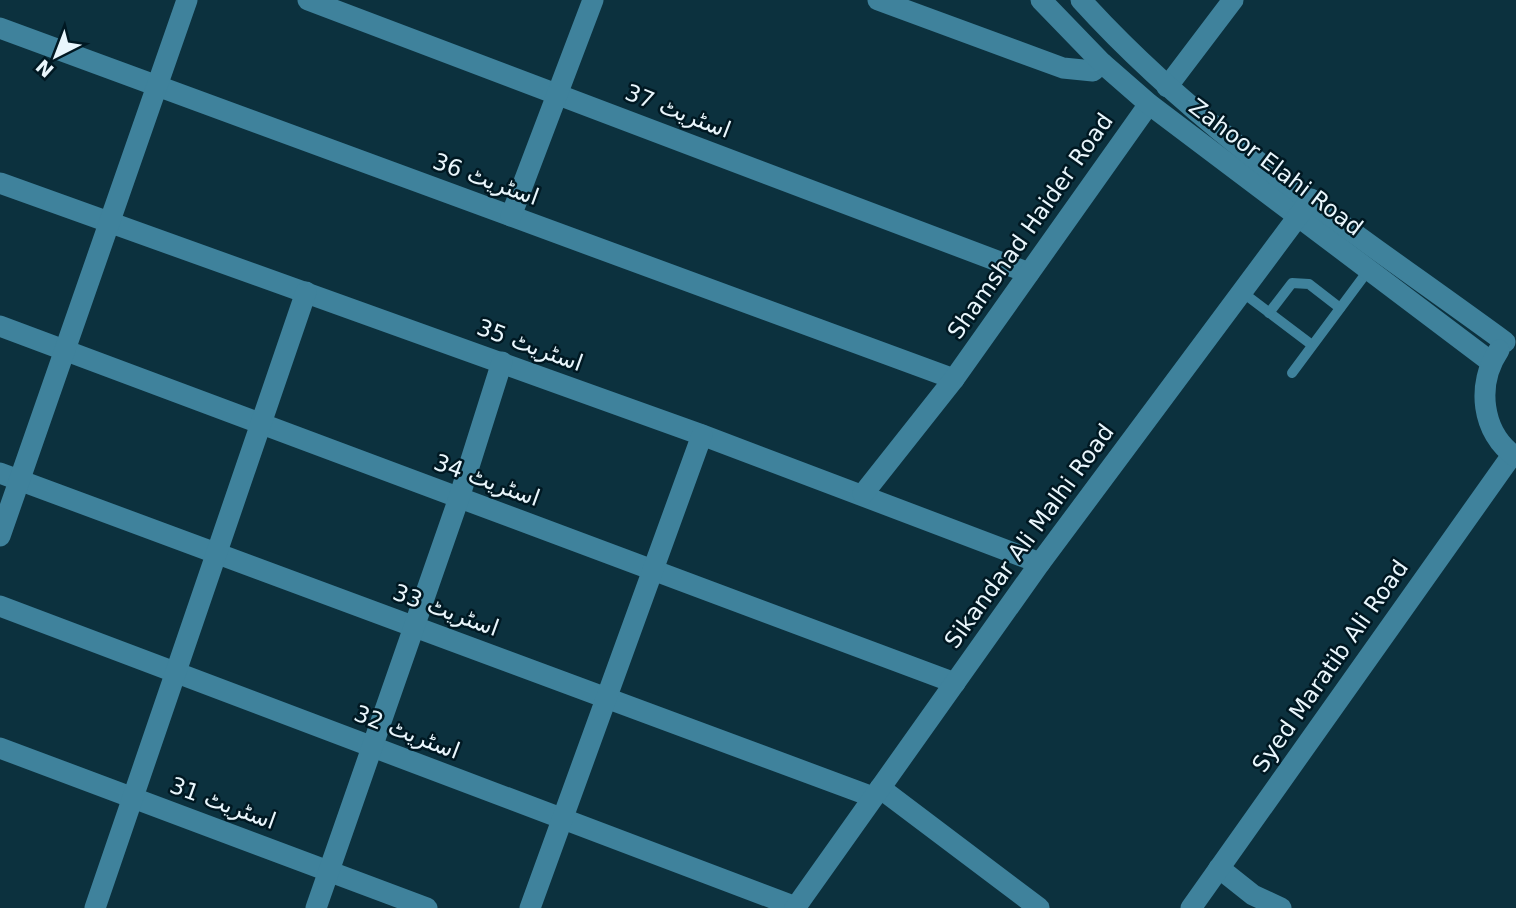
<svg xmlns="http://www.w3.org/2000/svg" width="1516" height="908" font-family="'DejaVu Sans','Noto Sans Arabic',sans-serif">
<rect width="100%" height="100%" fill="#0c313e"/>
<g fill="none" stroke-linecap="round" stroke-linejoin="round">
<g stroke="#3f829c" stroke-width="10">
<polyline points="1242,292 1312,345"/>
<polyline points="1269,313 1292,283 1309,284 1340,308"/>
<polyline points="1292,373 1370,268"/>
</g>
<g stroke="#3f829c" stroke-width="21">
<polyline points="308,0 1029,273"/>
<polyline points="0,28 954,379"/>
<polyline points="1167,87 1233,0"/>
<polyline points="0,183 702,435 1040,563"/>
<polyline points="511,216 593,0"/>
<polyline points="0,326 955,683"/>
<polyline points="0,473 873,797"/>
<polyline points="863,494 954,379 1149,104"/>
<polyline points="0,536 187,0"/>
<polyline points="0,606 796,907"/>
<polyline points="0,748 427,908"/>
<polyline points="880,788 1039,908"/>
<polyline points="1219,868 1253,895 1281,908"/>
<polyline points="95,908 306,292"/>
<polyline points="316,908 459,498 502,362"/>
<polyline points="530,908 702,435"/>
<polyline points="1191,908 1512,455"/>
</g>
<g stroke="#3f829c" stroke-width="21">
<polyline points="878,0 1063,68 1093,71 1102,63"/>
<polyline points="1041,0 1102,63 1149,104 1491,362"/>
<path d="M 1081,0 C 1203,135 1359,235 1505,342"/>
<path d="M 1499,350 C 1476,384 1481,433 1516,457"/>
<polyline points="795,908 1040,563 1311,199"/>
</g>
</g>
<g text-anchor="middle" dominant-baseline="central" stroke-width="5" stroke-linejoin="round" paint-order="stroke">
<g font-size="23" fill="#e9f6fc" stroke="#001822">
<text transform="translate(678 111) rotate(21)">اسٹریٹ 37</text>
<text transform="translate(1276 167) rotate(37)">Zahoor Elahi Road</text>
<text transform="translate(486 179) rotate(20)">اسٹریٹ 36</text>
<text transform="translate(1030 226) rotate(-55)">Shamshad Haider Road</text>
<text transform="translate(530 345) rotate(20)">اسٹریٹ 35</text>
<text transform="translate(487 480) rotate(20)">اسٹریٹ 34</text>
<text transform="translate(1029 536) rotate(-54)">Sikandar Ali Malhi Road</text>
<text transform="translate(446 610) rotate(20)">اسٹریٹ 33</text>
<text transform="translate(1330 666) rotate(-55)">Syed Maratib Ali Road</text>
<text transform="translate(407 732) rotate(21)">اسٹریٹ 32</text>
<text transform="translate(223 803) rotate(20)">اسٹریٹ 31</text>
</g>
</g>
<g transform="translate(56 56) rotate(222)" stroke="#001822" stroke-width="5" paint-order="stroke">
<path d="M0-5L12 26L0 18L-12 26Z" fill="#e9f6fc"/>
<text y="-10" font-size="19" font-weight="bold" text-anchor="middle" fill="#e9f6fc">N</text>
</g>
</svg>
